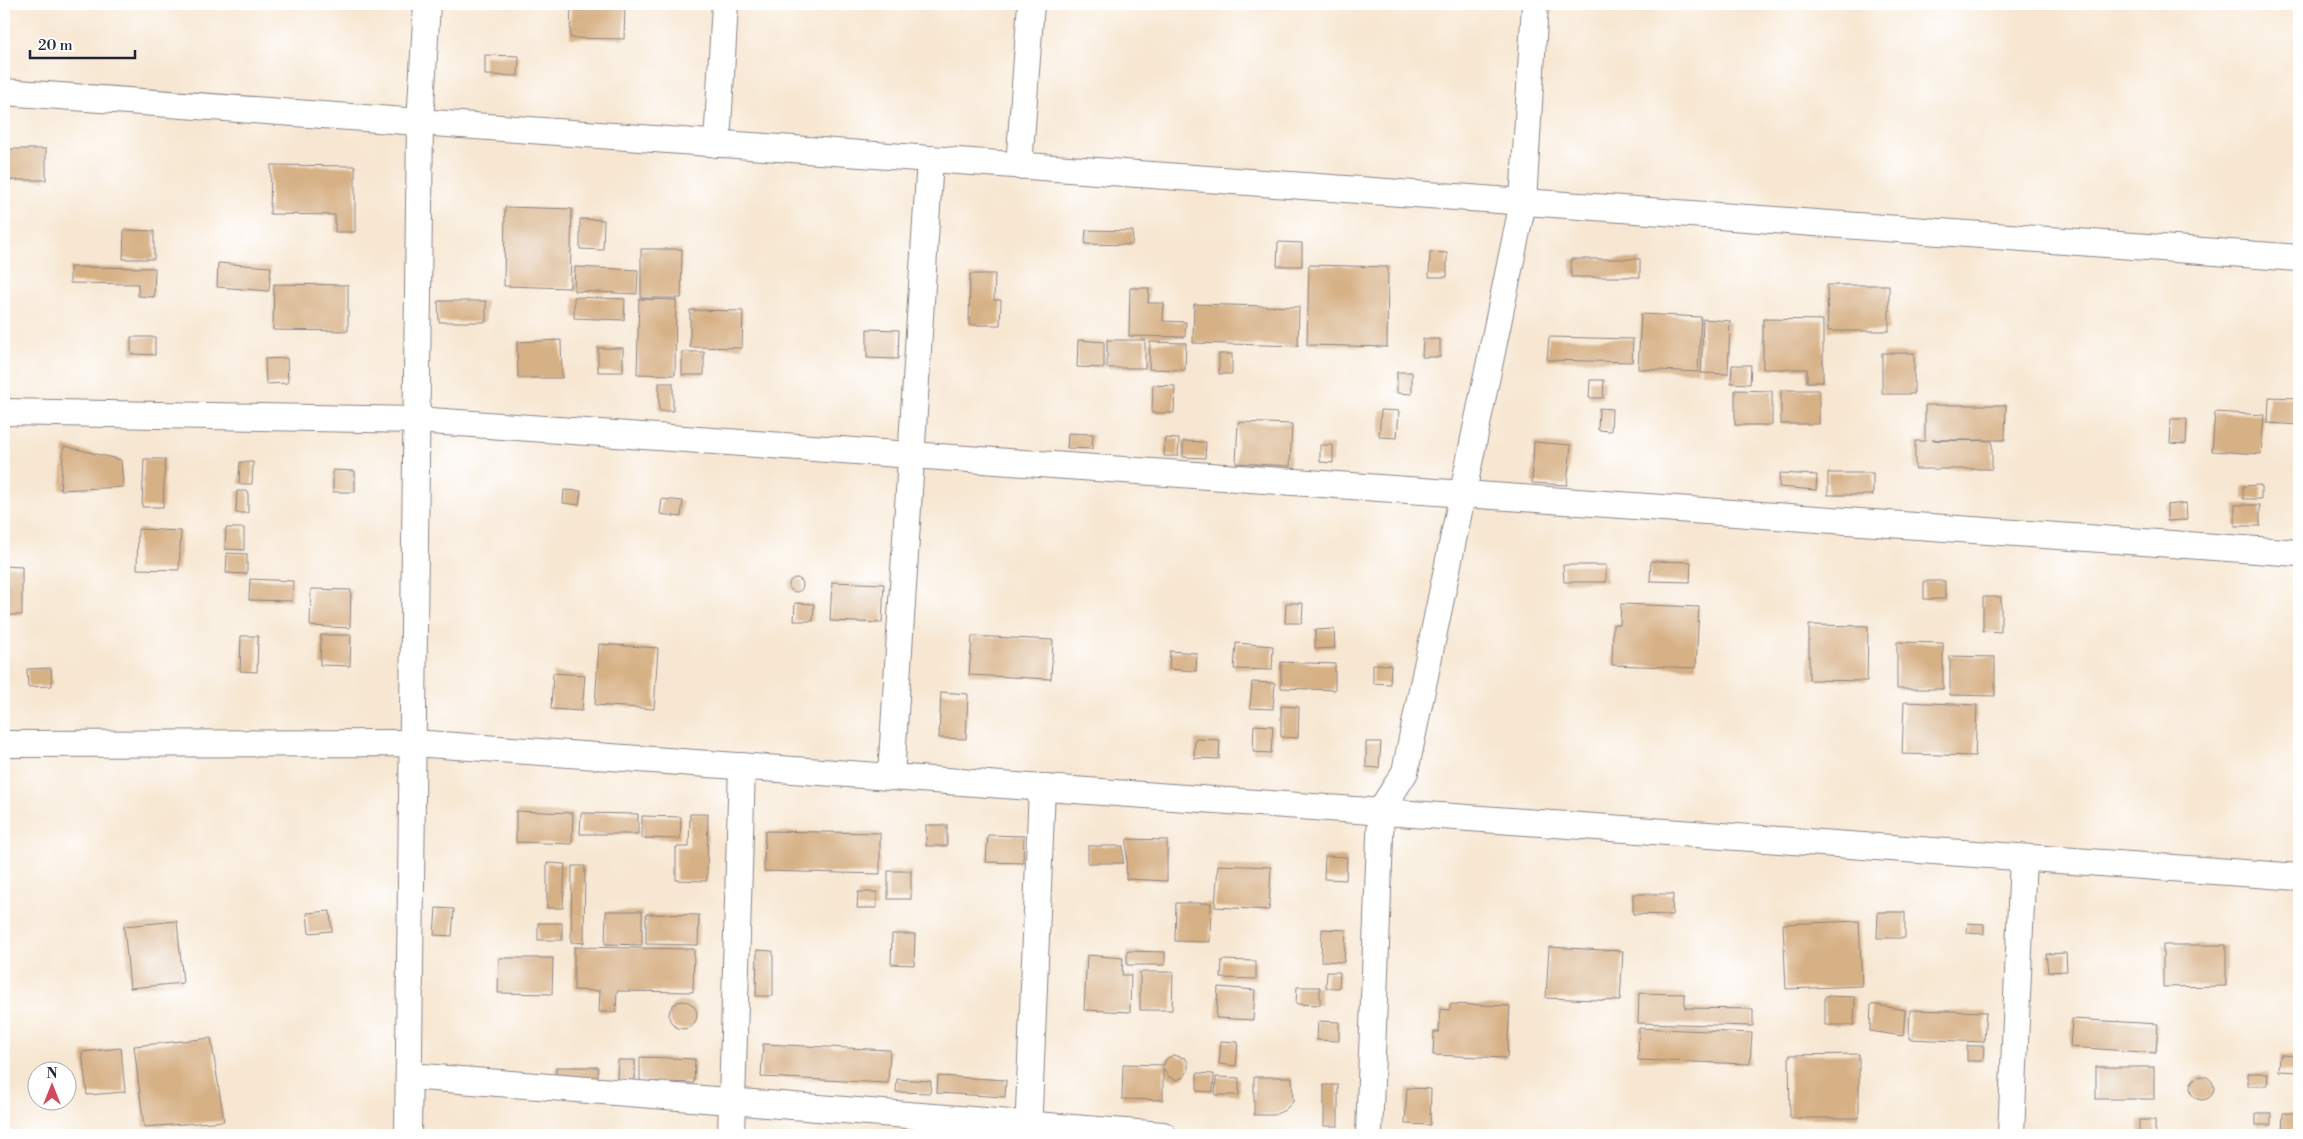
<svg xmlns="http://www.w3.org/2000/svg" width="2303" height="1139" font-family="'Libre Bodoni',serif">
<rect width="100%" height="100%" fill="#fff"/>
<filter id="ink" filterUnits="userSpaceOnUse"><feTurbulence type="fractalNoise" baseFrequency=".02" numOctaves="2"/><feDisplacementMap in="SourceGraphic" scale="10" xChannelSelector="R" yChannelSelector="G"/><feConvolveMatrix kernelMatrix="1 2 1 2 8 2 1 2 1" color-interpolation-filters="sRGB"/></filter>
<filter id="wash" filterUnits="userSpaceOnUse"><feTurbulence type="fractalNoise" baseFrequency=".0096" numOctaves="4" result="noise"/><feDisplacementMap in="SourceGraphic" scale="20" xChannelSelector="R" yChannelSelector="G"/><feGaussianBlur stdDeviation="1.12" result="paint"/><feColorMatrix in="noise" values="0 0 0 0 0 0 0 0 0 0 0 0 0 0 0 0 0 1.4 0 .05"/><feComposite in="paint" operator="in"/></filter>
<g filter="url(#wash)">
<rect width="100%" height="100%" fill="#f7e7d2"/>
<g id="blocks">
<g fill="#d7b186">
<polygon points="571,4 625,4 624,39 570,38"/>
<polygon points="485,55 519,56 518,76 485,75"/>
<rect x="4" y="149" width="42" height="31"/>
<polygon points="271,165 355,166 355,232 335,232 335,215 270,214"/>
<polygon points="505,207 572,209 570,288 504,286"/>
<polygon points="580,219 604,220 603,250 580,249"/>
<polygon points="124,230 154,231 154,259 123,259"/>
<polygon points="1086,230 1133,231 1132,245 1085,244"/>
<polygon points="1278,242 1302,243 1302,266 1277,266"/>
<polygon points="641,249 682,249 681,298 641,298"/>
<polygon points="1430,252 1447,253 1447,277 1429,277"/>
<rect x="1571" y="259" width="69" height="18"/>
<polygon points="218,263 271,267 269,291 217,287"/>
<polygon points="1309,265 1388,267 1387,347 1307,345"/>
<polygon points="70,267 155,268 154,297 138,296 138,284 70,283"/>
<polygon points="575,267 638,270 637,294 574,291"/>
<polygon points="970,274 995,274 994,300 1001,300 1000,325 969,325"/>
<polygon points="274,284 348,285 348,331 273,330"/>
<polygon points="1827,285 1889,285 1889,331 1828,331"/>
<polygon points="1130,288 1149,288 1148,303 1164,303 1163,321 1186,322 1185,337 1129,336"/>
<polygon points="574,297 625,299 624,320 574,318"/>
<polygon points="639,299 676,300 675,375 637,374"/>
<polygon points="438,301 486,301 486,322 439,322"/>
<polygon points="1194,304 1299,307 1298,346 1193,343"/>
<polygon points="690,310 743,311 742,348 690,347"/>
<polygon points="1641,314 1701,317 1698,372 1638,369"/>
<polygon points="1703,319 1730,321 1728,374 1701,373"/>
<polygon points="1763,319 1823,320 1823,382 1807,382 1807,369 1763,369"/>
<polygon points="867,329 899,330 898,359 867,358"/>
<polygon points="131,337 155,337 155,355 131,354"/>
<polygon points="1549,337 1633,339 1632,362 1547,360"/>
<polygon points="1423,339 1440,339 1440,357 1422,357"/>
<polygon points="561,340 562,378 518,378 517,342"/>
<polygon points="1078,340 1104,342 1104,368 1077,367"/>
<rect x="1107" y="340" width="38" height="28"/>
<polygon points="1150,342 1186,343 1185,370 1149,369"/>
<rect x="598" y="348" width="25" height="24"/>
<rect x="682" y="352" width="22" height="23"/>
<rect x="1882" y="353" width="32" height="41"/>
<rect x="1219" y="354" width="13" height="20"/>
<polygon points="287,358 288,383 266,384 265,359"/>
<polygon points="1732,365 1751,365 1750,384 1731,383"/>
<polygon points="1397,372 1412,372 1412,394 1397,393"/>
<polygon points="1590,380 1604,380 1603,398 1589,398"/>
<rect x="659" y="383" width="14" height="28"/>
<polygon points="1153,385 1175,386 1174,413 1152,413"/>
<polygon points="1735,390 1772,391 1772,425 1735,425"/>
<rect x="1781" y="390" width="38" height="34"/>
<polygon points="2269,397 2299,398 2299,425 2268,423"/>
<polygon points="1925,405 2006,405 2005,440 1932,440 1992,441 1992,469 1915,469 1915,441 1925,441"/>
<polygon points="1599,408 1612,409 1611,431 1598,430"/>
<polygon points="1381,410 1399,411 1397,438 1379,437"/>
<polygon points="2215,412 2264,415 2261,454 2212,451"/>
<polygon points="2171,419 2187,419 2186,444 2170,443"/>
<polygon points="1238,422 1292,424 1290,466 1236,463"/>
<polygon points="1068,433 1093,434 1092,449 1067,448"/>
<polygon points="1165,438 1179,439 1178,456 1164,456"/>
<polygon points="1183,441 1206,442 1205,458 1183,457"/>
<polygon points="1534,442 1571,445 1567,485 1532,483"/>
<polygon points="1320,445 1333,445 1333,463 1320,462"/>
<polygon points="64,446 121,460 123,487 60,490"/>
<polygon points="144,459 165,459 163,507 142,507"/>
<polygon points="240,462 253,462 252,484 239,484"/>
<polygon points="333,470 355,471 355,492 333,492"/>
<polygon points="1780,473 1817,475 1816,490 1779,487"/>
<rect x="1828" y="473" width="45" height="22"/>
<polygon points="2261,485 2261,499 2243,499 2243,486"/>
<polygon points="564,490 581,491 579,505 563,503"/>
<polygon points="237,491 248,491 248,513 236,513"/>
<polygon points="662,499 683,501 681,517 660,514"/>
<polygon points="2186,503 2187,520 2167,521 2167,505"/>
<rect x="2235" y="505" width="25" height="21"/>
<polygon points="226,528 244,528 244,550 225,549"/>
<polygon points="138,529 181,531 179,570 137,569"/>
<polygon points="227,553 247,554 247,574 226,573"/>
<polygon points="1651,561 1691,562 1690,582 1650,581"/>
<polygon points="1563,565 1606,565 1606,582 1564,582"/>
<polygon points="4,566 22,567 22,615 4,615"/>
<circle cx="796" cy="585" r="7"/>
<polygon points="250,579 293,581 292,601 249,600"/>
<rect x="1924" y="581" width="21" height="18"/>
<polygon points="832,582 884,584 882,623 830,621"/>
<polygon points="311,589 351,590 350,628 310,626"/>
<polygon points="1983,597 2001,597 2001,632 1983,631"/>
<polygon points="795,603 814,604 813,621 794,621"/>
<polygon points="1286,603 1303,603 1302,623 1285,623"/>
<polygon points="1621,604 1699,607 1696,668 1612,665 1613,624 1620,625"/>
<polygon points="1809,625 1868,626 1867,681 1809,680"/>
<polygon points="1334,629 1335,648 1315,649 1315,630"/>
<polygon points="321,635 351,635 350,666 320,665"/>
<polygon points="241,636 258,636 257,672 240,671"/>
<polygon points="972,636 1053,640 1051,679 969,675"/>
<polygon points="1897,642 1943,643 1943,689 1897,689"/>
<polygon points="1236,643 1273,646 1272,670 1234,669"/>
<polygon points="599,644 658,648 654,709 595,705"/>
<polygon points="1170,651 1197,653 1196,671 1169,669"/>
<polygon points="1950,656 1995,657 1995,696 1950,695"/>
<polygon points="1281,662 1335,664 1335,690 1281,688"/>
<polygon points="1373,664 1391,665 1390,684 1373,683"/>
<polygon points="51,668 52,686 28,687 27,669"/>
<polygon points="553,673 585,675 582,711 551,709"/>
<polygon points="1252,682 1275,683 1273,709 1250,708"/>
<polygon points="941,692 968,694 966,739 939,738"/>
<polygon points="1904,702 1977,705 1975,756 1902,754"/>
<polygon points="1281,706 1299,707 1298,738 1281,737"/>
<polygon points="1254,725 1273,726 1271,753 1253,752"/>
<polygon points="1195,739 1220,740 1219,759 1194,758"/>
<polygon points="1366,742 1381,742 1379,768 1366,767"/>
<polygon points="516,811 573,813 572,844 516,842"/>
<polygon points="581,813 638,814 638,834 580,834"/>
<polygon points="690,814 708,814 707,881 676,880 676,847 689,847"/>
<polygon points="642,816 681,817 680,839 642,838"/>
<rect x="926" y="825" width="21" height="21"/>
<polygon points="765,831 880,833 880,874 764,871"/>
<polygon points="988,835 1024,836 1023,863 986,862"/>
<polygon points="1127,839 1167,840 1167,881 1126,879"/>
<rect x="1088" y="846" width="35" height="17"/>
<polygon points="1325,856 1347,857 1346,880 1324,879"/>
<polygon points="547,863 565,864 563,908 547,908"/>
<polygon points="1218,865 1271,867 1269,910 1215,907"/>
<polygon points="572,866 585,866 584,943 571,942"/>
<rect x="888" y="871" width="23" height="28"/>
<polygon points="858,892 877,892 877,908 857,908"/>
<polygon points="1633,894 1673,894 1672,915 1633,914"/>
<polygon points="1176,903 1211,903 1210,942 1175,941"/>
<polygon points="436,908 454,909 452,936 434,935"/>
<polygon points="330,911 332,931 309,933 307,913"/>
<polygon points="606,911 642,911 642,945 605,944"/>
<polygon points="1878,912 1905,912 1905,938 1877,938"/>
<polygon points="646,914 699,915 698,945 646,944"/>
<polygon points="177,921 183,983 130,988 124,926"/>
<polygon points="1859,921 1862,986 1786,989 1783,924"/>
<rect x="538" y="923" width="24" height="17"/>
<polygon points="1968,923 1984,924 1984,934 1967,933"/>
<polygon points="1322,929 1346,930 1344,962 1321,961"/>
<polygon points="892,934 915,934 914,965 891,964"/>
<polygon points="2163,945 2226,945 2226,986 2163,987"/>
<polygon points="574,947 694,949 693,992 617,991 616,1012 599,1012 600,991 574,990"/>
<polygon points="1549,947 1623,951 1620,1001 1546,998"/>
<polygon points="757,950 773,951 773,996 756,996"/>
<polygon points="1127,951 1165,952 1165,965 1127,965"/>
<polygon points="2066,953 2067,971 2048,972 2046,954"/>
<polygon points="1087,955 1123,958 1122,975 1131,975 1130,1012 1084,1010"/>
<polygon points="499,958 553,958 552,994 498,993"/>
<polygon points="1222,960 1256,961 1256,979 1221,978"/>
<polygon points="1140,972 1173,972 1172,1010 1140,1010"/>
<polygon points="1327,972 1340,972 1339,988 1326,988"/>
<polygon points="1218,987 1255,990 1253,1020 1216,1018"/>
<polygon points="1297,987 1320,987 1320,1005 1296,1004"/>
<polygon points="1639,993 1685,994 1685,1008 1753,1009 1753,1026 1638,1023"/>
<polygon points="1825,996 1855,997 1854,1025 1825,1025"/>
<circle cx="683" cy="1015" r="14"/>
<polygon points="1450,1004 1510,1006 1507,1058 1433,1055 1434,1032 1439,1032 1440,1009 1450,1010"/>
<polygon points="1871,1004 1905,1010 1903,1036 1870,1031"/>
<polygon points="1910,1010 1986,1012 1984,1042 1909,1039"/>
<polygon points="2072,1019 2158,1024 2156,1053 2070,1047"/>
<polygon points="1318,1021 1339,1022 1339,1041 1317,1040"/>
<polygon points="1639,1028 1752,1033 1750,1064 1638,1060"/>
<polygon points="211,1038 224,1121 144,1127 134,1046"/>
<polygon points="1221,1041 1238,1042 1236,1066 1219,1064"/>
<polygon points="763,1044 890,1050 888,1083 761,1077"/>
<polygon points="1967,1046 1984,1046 1983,1061 1967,1061"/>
<polygon points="121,1048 125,1092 87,1095 82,1052"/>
<polygon points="1859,1054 1859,1118 1790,1118 1789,1055"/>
<polygon points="1173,1055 1185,1058 1188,1062 1188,1070 1184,1077 1176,1080 1169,1077 1163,1069 1163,1100 1122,1099 1123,1064 1164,1065 1166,1059"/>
<polygon points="2280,1055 2299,1056 2299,1072 2279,1071"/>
<polygon points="640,1057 695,1059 694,1083 640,1081"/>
<polygon points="618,1060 635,1060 635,1080 617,1080"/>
<rect x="556" y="1067" width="42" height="14"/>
<rect x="2096" y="1067" width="58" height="32"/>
<polygon points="1197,1073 1214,1074 1213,1092 1197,1091"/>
<polygon points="2248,1073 2268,1073 2267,1086 2248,1086"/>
<circle cx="2202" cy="1088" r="12"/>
<polygon points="938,1076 1006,1080 1005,1097 937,1093"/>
<polygon points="1216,1077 1239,1078 1239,1095 1215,1095"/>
<polygon points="1254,1077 1292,1077 1293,1102 1285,1110 1274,1115 1254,1115"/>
<polygon points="897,1079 931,1081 930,1093 896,1092"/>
<rect x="1324" y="1085" width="14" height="41"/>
<polygon points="1407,1088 1431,1089 1430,1125 1405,1124"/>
<rect x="2256" y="1113" width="15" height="12"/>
<polygon points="2283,1113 2299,1113 2299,1135 2282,1135"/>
<rect x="2139" y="1120" width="16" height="15"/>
</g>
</g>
</g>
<g filter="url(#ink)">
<use href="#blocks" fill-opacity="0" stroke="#8c8486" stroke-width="1"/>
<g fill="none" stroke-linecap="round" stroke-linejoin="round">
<defs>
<g id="street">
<polyline points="4,92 2299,258"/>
<polyline points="717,144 725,4"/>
<polyline points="1019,166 1031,4"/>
<polyline points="4,412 416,420 2299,553"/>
<polyline points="4,744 413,743 2299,877"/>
<polyline points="891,776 930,159"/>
<polyline points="409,1076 1163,1135"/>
<polyline points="408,1135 420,122 427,4"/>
<polyline points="731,1135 742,766"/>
<polyline points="1028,1135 1042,787"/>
<polyline points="1369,1135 1381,810 1405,772 1523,202 1535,4"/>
<polyline points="2011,1135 2023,858"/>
</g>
</defs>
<use href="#street" stroke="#8c8486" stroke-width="28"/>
<use href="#street" stroke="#fff" stroke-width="26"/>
</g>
</g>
<rect width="2303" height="1139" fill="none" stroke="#fff" stroke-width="20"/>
<g transform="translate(52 1086)"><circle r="24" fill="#ffffff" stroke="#a7a7b1"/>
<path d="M0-4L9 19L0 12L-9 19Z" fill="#d1495b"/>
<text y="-8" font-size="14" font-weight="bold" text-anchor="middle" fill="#22223b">N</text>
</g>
<path d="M30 50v8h105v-8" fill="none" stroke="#22223b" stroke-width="2.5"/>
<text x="38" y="50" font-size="15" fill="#22223b" stroke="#ffffff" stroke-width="4" paint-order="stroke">20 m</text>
</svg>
